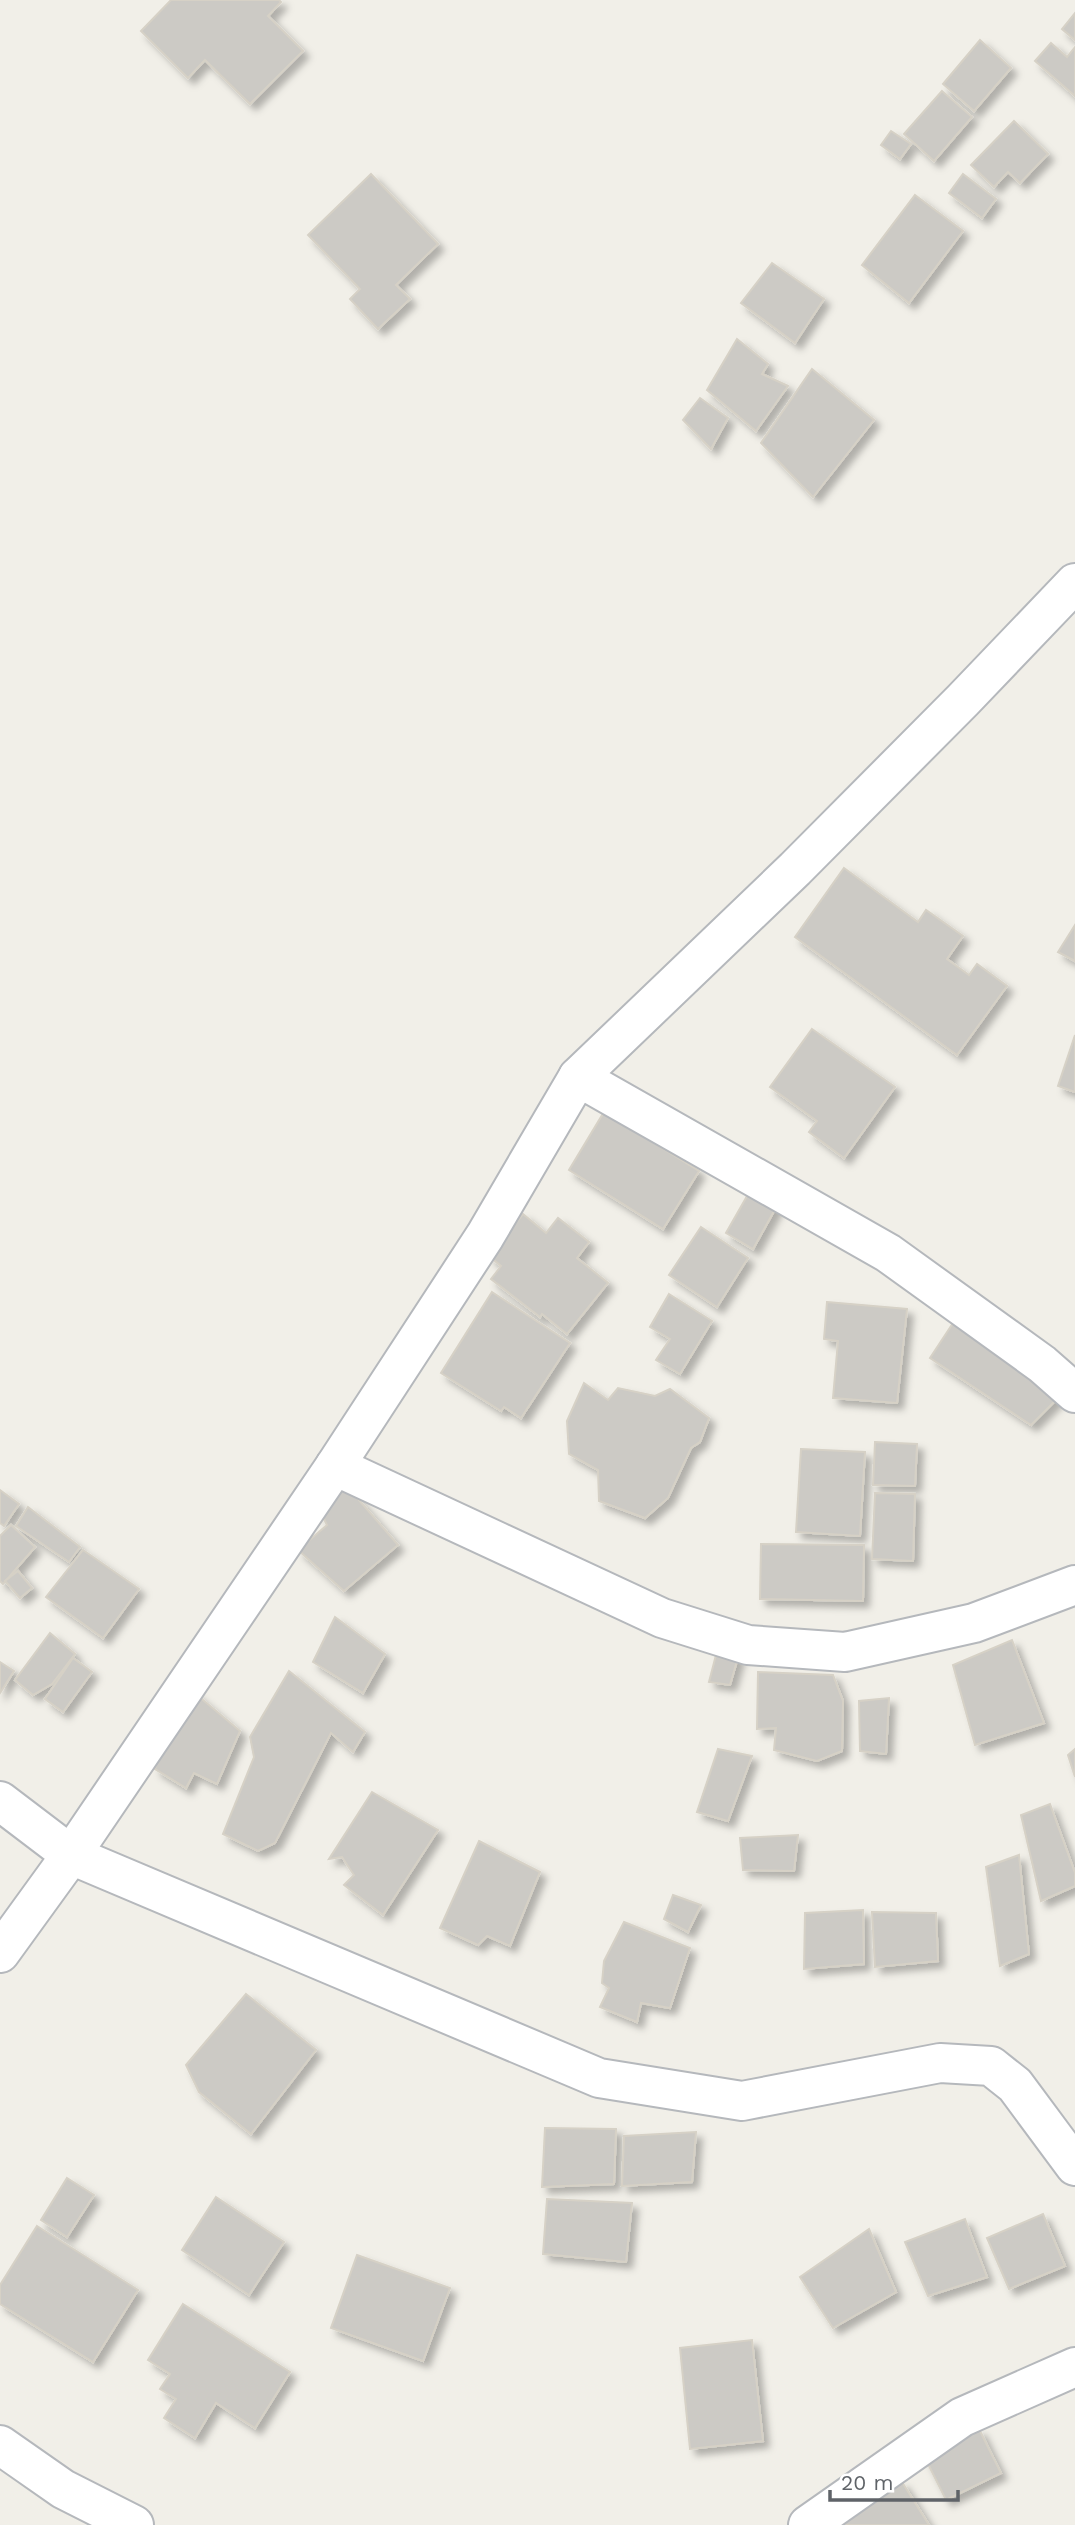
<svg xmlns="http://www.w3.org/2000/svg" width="1075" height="2525" font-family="'Work Sans',sans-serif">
<defs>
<filter id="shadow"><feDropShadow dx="6" dy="6" stdDeviation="3.5" flood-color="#0004"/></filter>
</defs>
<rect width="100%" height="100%" fill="#f1efe8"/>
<g fill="#cccac5" stroke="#d6d1c6" stroke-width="2" filter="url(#shadow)">
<polygon points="171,0 279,0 281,2 268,16 303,51 250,104 205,60 188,78 141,31"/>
<polygon points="1075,13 1075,40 1062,29"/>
<polygon points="980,40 1011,68 974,111 943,84"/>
<polygon points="1051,43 1067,57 1075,47 1075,96 1035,61"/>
<polygon points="942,91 972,117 934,161 904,134"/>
<polygon points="1014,121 1048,154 1020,183 1008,172 994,187 971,165"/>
<polygon points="891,131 911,144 900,159 881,145"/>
<polygon points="371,174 438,244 396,285 410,299 378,329 350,299 360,289 308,235"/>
<polygon points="963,174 996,199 982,218 949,193"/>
<polygon points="915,195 963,231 909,303 862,265"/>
<polygon points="772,263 824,299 795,343 741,303"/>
<polygon points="737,339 768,364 762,374 788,386 756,431 707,390"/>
<polygon points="812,369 874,420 813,497 761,443"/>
<polygon points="700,398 728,418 711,449 683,420"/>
<polygon points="844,868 918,922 926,910 963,936 947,959 969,975 977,964 1007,986 957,1055 795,937"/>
<polygon points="1075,925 1075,961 1058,952"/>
<polygon points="812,1029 895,1087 844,1158 809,1132 817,1121 770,1087"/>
<polygon points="1075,1035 1075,1092 1058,1086"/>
<polygon points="604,1112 699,1171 663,1229 569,1170"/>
<polygon points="751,1189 778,1204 753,1249 726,1233"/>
<polygon points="523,1214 546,1233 558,1218 589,1242 577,1258 608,1283 567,1334 542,1314 540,1317 491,1279 501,1266 489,1256"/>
<polygon points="701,1227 748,1258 717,1307 669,1275"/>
<polygon points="492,1292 570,1343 521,1418 504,1407 501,1411 441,1373"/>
<polygon points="669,1294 712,1321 680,1374 656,1360 670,1339 650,1327"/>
<polygon points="827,1302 907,1309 897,1403 833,1398 838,1341 824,1339"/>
<polygon points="955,1320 1069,1387 1031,1425 930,1358"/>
<polygon points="584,1383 608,1400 618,1388 655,1396 670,1389 709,1418 700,1442 691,1448 668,1498 645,1518 599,1501 598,1470 569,1454 567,1421"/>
<polygon points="875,1442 917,1444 915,1486 873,1485"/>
<polygon points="801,1449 865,1452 860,1536 796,1532"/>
<polygon points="345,1484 398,1545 344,1591 298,1550 327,1525 321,1513"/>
<polygon points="0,1490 19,1504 4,1526 0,1523"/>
<polygon points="875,1493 915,1494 913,1561 872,1559"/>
<polygon points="28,1507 80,1547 69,1562 16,1526"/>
<polygon points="11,1525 35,1547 3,1584 0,1581 0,1536"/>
<polygon points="761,1544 864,1545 863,1601 760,1599"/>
<polygon points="83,1550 139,1589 103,1638 46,1597"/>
<polygon points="18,1571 32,1588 20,1598 5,1581"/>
<polygon points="335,1617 385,1654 363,1693 313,1662"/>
<polygon points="50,1633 75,1654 52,1684 33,1695 15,1680"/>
<polygon points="1012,1640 1044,1723 975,1745 953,1665"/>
<polygon points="717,1651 739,1654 730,1685 709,1682"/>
<polygon points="73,1658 92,1672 63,1712 45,1699"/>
<polygon points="0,1662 14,1671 0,1693"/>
<polygon points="289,1671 365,1732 353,1752 331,1733 275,1843 258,1851 223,1834 254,1757 250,1737"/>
<polygon points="758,1672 833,1675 843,1701 842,1751 817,1761 774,1750 776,1728 757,1729"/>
<polygon points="191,1690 240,1731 217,1784 194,1773 186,1788 155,1769 165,1730"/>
<polygon points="889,1698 886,1754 860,1751 859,1701"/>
<polygon points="718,1749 752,1756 728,1821 697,1812"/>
<polygon points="1075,1749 1075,1777 1068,1755"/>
<polygon points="372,1792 438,1830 383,1915 344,1885 354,1875 342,1857 329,1859"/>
<polygon points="1050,1804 1075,1873 1075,1886 1041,1901 1021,1815"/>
<polygon points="798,1835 794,1871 743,1870 740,1838"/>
<polygon points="479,1841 540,1872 510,1946 487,1936 478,1945 440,1928"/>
<polygon points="1019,1855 1029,1954 1000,1966 986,1867"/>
<polygon points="673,1895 701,1905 688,1932 664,1919"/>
<polygon points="863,1910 864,1964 804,1969 805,1913"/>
<polygon points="872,1912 936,1913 938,1961 875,1967"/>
<polygon points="624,1922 690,1948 670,2008 641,2003 637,2022 600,2007 609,1988 602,1983 604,1961"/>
<polygon points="246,1994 316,2050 251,2134 199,2092 186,2065"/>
<polygon points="545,2128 616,2129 614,2184 542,2187"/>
<polygon points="696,2132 692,2182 622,2186 624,2136"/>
<polygon points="67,2178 94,2195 67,2237 41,2220"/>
<polygon points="216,2197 284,2242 249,2295 182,2250"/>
<polygon points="547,2199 632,2203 626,2262 543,2254"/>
<polygon points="1043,2214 1065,2266 1009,2289 987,2238"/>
<polygon points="965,2219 987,2277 928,2296 905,2242"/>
<polygon points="37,2226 138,2290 93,2362 0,2304 0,2285"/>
<polygon points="869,2229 896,2292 833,2328 800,2277"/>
<polygon points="357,2255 450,2288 423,2361 331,2328"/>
<polygon points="183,2304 290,2372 255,2428 216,2403 195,2438 164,2418 176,2399 160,2389 170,2374 148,2360"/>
<polygon points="752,2340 763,2441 690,2449 680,2348"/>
<polygon points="979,2429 1001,2473 946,2500 924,2456"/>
<polygon points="902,2482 929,2525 835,2525"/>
</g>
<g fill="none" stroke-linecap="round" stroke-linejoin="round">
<defs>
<g id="street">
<polyline points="578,1077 888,1253 1042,1364 1075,1393"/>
<polyline points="335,1466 662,1618 748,1645 845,1652 974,1623 1075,1585"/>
<polyline points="0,1801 71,1855 599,2078 742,2101 940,2063 991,2066 1015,2085 1075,2166"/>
<polyline points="0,1953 71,1855 335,1466 485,1236 578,1077 795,869 963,700 1075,583"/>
<polyline points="0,2445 63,2489 134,2525"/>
<polyline points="808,2525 962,2417 1075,2367"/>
</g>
</defs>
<use href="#street" stroke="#b5b8bc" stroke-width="42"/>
<use href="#street" stroke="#fff" stroke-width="38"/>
</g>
<path d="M830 2490v10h128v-10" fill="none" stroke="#5f6368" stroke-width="3.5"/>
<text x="841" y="2490" font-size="21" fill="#5f6368" stroke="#ffffff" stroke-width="5" paint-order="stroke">20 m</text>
</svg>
